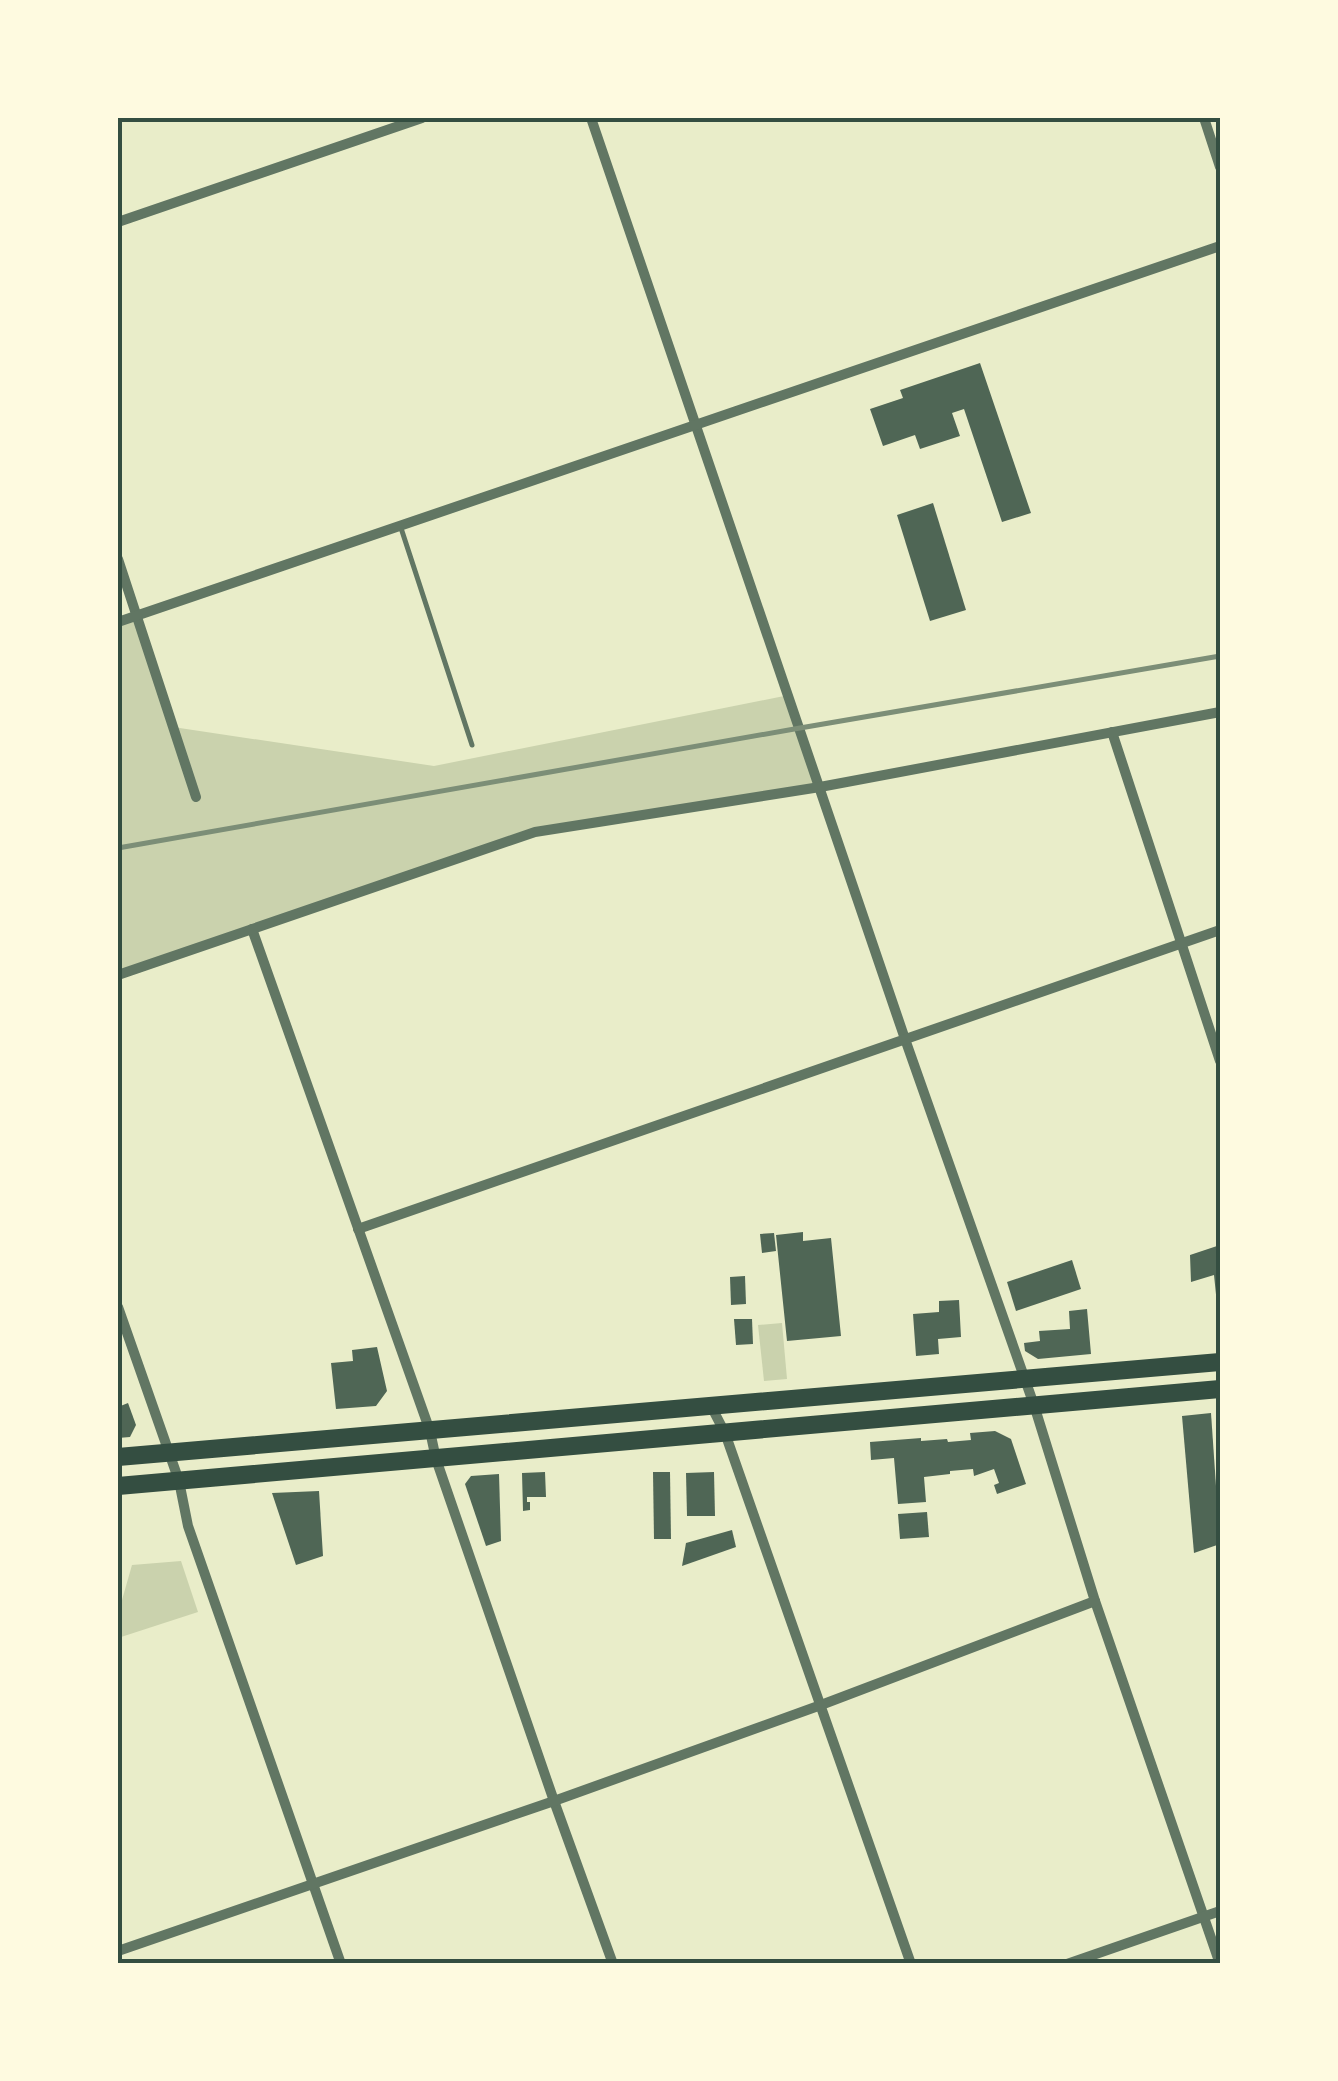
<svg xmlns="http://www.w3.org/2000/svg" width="1338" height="2081" font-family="'Source Serif 4',serif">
<rect width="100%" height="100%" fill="#e9edc9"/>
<g fill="#cad2ad">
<polygon points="137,615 173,727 434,766 789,695 820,787 535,832 118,975 118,622"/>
<polygon points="782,1323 787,1379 764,1381 758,1325"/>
<polygon points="181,1561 198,1612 118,1638 122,1600 132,1565"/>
</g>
<g fill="#4f6655">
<polygon points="980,363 1031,513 1002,522 964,409 952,413 960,436 920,449 915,435 883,446 870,409 903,398 900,390"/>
<polygon points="933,503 966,610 930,621 897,515"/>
<polygon points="803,1232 803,1241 831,1238 841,1336 787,1341 776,1235"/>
<polygon points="774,1233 776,1251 762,1253 760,1234"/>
<polygon points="1220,1245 1220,1314 1218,1314 1214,1275 1191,1282 1190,1255"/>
<polygon points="1072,1260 1081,1289 1016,1311 1007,1282"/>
<polygon points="745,1276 746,1304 731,1305 730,1277"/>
<polygon points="959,1300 961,1337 938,1339 939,1354 916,1356 913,1314 939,1312 939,1301"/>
<polygon points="1087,1309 1091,1354 1038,1359 1025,1351 1024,1343 1040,1341 1039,1331 1070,1329 1069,1311"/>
<polygon points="734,1319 752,1319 753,1344 736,1345"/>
<polygon points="377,1347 387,1391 376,1406 336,1409 331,1363 353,1361 352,1350"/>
<polygon points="128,1403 136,1425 130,1437 118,1438 118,1407"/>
<polygon points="1211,1413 1220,1544 1194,1553 1182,1416"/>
<polygon points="995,1431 1011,1439 1026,1484 997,1494 994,1485 999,1483 994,1469 974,1476 973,1469 950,1471 950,1474 924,1477 926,1502 898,1504 894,1458 871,1460 870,1442 921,1438 921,1441 947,1439 948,1442 971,1440 970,1433"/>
<polygon points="545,1472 546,1497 527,1497 527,1502 530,1502 530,1510 523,1511 522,1473"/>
<polygon points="653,1472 670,1472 671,1539 654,1539"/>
<polygon points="714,1472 715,1516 687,1516 686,1473"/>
<polygon points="499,1474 501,1541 486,1546 465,1484 471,1476"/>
<polygon points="319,1491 323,1556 296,1565 272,1493"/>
<polygon points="927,1512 929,1537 900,1539 898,1514"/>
<polygon points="732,1530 736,1547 682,1566 686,1543"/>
</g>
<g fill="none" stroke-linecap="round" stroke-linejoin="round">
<polyline stroke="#617663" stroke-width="5" points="401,528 472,745"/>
<g stroke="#617663" stroke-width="10">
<polyline points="591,118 905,1039 1034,1405 1095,1601 1220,1964"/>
<polyline points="1204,118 1220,167"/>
<polyline points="118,222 422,118"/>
<polyline points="118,559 196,797"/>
<polyline points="118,622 1220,246"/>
<polyline points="1112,732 1220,1061"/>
<polyline points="252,929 430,1431 436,1459 554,1801 613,1964"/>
<polyline points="118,975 535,832 820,787 1220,712"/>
<polyline points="358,1229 1220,930"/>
<polyline points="118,1307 179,1481 188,1526 341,1964"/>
<polyline points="711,1406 725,1433 911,1964"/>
<polyline points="118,1951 554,1801 821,1705 1095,1601"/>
<polyline points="1067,1964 1220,1911"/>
</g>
<g stroke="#344e41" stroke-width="18">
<polyline points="118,1457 1220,1362"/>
<polyline points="118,1486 1220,1389"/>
</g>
<polyline stroke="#7c8e77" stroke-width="5" points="118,848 800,728 1220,656"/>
</g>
<rect width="1338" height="2081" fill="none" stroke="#fefae0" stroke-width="240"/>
<rect x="120" y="120" width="1098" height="1841" fill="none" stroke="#344e41" stroke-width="4"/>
</svg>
